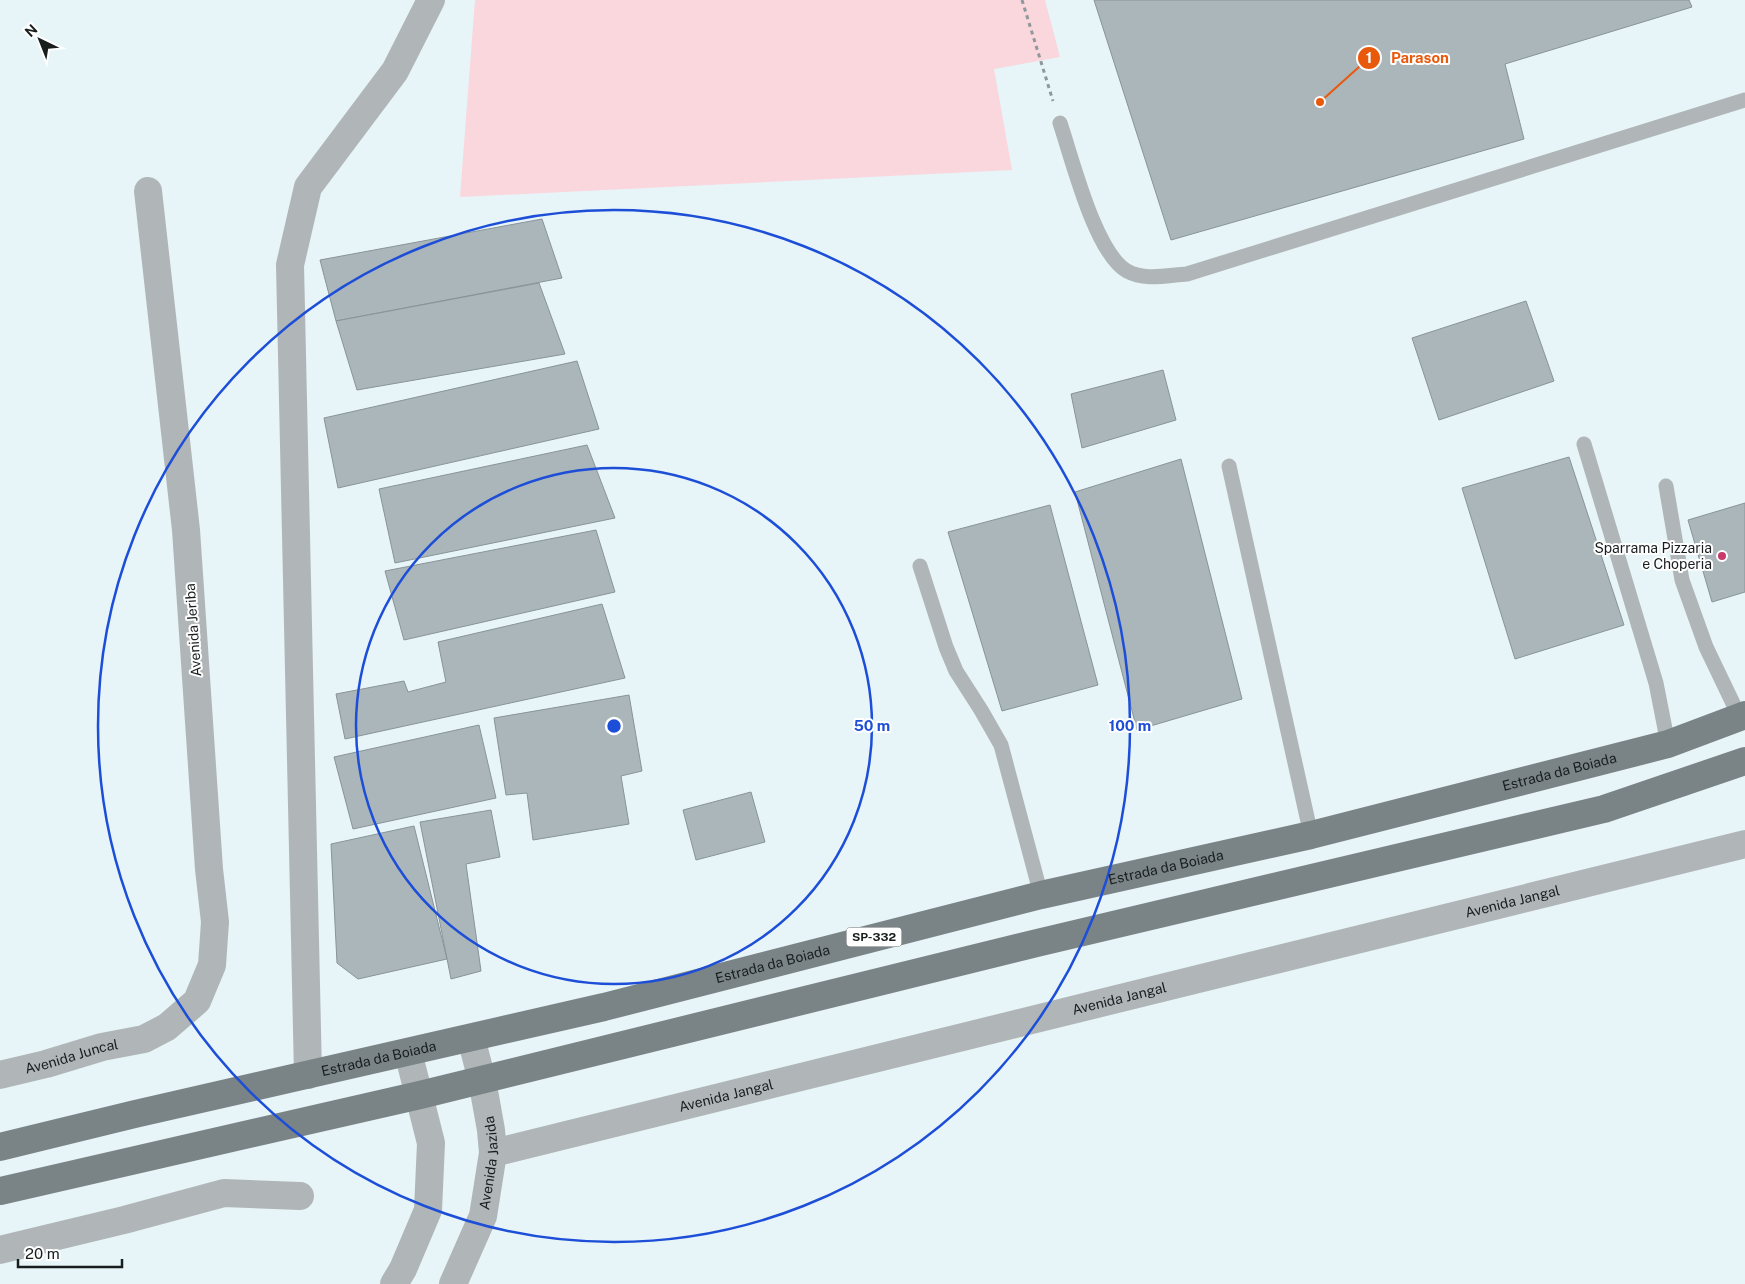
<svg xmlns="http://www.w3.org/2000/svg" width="1745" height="1284" font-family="'Public Sans',sans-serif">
<rect width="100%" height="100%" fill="#e7f4f8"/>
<polygon fill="#fad6dd" points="475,0 1045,0 1060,57 994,69 1012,170 460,197"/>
<g fill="#aab6ba" stroke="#889498">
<polygon points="1094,0 1689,0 1692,7 1505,64 1524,139 1171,240"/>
<polygon points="542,219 562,278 336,321 320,260"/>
<polygon points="539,283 565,354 357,390 336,321"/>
<polygon points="1526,301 1554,381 1439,420 1412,338"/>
<polygon points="577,361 599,429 338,488 324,418"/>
<polygon points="1163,370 1176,420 1082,448 1071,394"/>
<polygon points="587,445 615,518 395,563 379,489"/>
<polygon points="1569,457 1624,625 1515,659 1462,488"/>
<polygon points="1181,459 1242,699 1137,730 1075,492"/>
<polygon points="1745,503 1745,592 1712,602 1688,520"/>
<polygon points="1050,505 1098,685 1002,711 948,532"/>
<polygon points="596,530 615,592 404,640 385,571"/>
<polygon points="602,604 625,678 345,739 336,694 404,681 408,692 446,682 438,642"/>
<polygon points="629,695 642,771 621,776 629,824 533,840 527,793 506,795 494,718"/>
<polygon points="479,725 496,798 353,829 334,757"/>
<polygon points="751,792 765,842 696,860 683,810"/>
<polygon points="491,810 500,857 466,864 481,971 451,979 420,822"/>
<polygon points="414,826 447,959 358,979 337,963 331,844"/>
</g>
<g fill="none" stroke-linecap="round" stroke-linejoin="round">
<polyline stroke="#8f989b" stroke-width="3" stroke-dasharray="4 4" stroke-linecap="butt" points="1022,0 1053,101"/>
<g stroke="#b0b6b7" stroke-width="15">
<path d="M 1060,123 C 1072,158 1095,253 1127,271 C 1145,281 1168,275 1187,274 L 1745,100"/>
<polyline points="1584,444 1656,683 1668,744"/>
<polyline points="1229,466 1311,835"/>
<polyline points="1666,486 1682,580 1706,647 1740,718"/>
<polyline points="920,566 946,647 956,671 981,710 1001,745 1041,895"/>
</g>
<g stroke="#b0b6b7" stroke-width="28">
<path id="s1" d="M 0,1075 L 46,1064 L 102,1047 L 144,1039 L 167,1027 L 197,1001 L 212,965 L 215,922 L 209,869 L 186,530 L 148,191"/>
<polyline points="308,1075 290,265 308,187 395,71 431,0"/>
<path id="s2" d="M 493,1153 L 1745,844"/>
<polyline points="0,1250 124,1220 224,1193 300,1196"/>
<polyline points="394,1284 403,1269 428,1210 431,1143 408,1052"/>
<path id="s3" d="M 453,1284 L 483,1216 L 493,1153 L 491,1130 L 482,1080 L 471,1038"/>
</g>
<g stroke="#7a8487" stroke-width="28">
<path id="s4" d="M 0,1147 L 135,1114 L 604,1007 L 1041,895 L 1311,835 L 1668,744 L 1745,715"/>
<polyline points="0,1191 420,1095 1037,943 1604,809 1745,761"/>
</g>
</g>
<g fill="none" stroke="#1d4ed8" stroke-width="2.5">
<circle cx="614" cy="726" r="258"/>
<circle cx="614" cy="726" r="516"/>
</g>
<circle fill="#c73a69" stroke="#fff" stroke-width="2" cx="1722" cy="556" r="5"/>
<g text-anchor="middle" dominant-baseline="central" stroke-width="4" stroke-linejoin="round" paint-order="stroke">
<rect fill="#fff" stroke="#5d6162" stroke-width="1" x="846.5" y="927.5" width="55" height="19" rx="4"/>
<g font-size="12" font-weight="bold" fill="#181d1e">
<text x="874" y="937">SP-332</text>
</g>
<g font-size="14" fill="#181d1e" stroke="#fff" text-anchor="end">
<text x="1712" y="548">Sparrama Pizzaria<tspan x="1712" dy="16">e Choperia</tspan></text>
</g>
<g font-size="14" fill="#181d1e" stroke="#fff">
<text transform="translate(193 630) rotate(-94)">Avenida Jeriba</text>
<text stroke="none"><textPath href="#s4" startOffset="1604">Estrada da Boiada</textPath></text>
<text stroke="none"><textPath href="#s4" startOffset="1199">Estrada da Boiada</textPath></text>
<text stroke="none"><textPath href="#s2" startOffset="1050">Avenida Jangal</textPath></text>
<text stroke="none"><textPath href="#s4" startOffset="794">Estrada da Boiada</textPath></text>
<text stroke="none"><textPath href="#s2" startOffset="645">Avenida Jangal</textPath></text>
<text stroke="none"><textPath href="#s1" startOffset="74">Avenida Juncal</textPath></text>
<text stroke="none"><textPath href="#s4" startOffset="389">Estrada da Boiada</textPath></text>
<text stroke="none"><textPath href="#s2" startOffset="240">Avenida Jangal</textPath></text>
<text stroke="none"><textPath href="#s3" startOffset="128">Avenida Jazida</textPath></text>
</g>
</g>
<circle cx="614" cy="726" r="8" fill="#1d4ed8" stroke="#fff" stroke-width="2.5"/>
<g font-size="15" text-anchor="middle" font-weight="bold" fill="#1d4ed8" stroke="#fff" stroke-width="4" stroke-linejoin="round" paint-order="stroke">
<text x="872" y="731">50 m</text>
<text x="1130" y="731">100 m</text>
</g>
<path fill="none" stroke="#e8590c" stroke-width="2" d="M1320 102L1369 58"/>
<g fill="#e8590c" stroke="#fff" stroke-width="2">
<circle cx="1320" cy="102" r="5"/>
<circle cx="1369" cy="58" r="12"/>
</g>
<g font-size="15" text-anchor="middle" font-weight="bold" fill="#fff">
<text x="1369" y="63">1</text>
</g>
<g font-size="15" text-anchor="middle" font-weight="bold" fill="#e8590c" stroke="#fff" stroke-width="4" stroke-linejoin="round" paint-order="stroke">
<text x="1420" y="63">Parason</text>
</g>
<g transform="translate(40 40) rotate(317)" stroke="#ffffff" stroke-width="4" paint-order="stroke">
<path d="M0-4L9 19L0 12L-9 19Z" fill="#181d1e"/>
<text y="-8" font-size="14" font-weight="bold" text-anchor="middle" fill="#181d1e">N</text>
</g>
<path d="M18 1259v8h104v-8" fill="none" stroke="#181d1e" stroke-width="2.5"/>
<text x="25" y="1259" font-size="15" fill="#181d1e" stroke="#ffffff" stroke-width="4" paint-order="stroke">20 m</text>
</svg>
